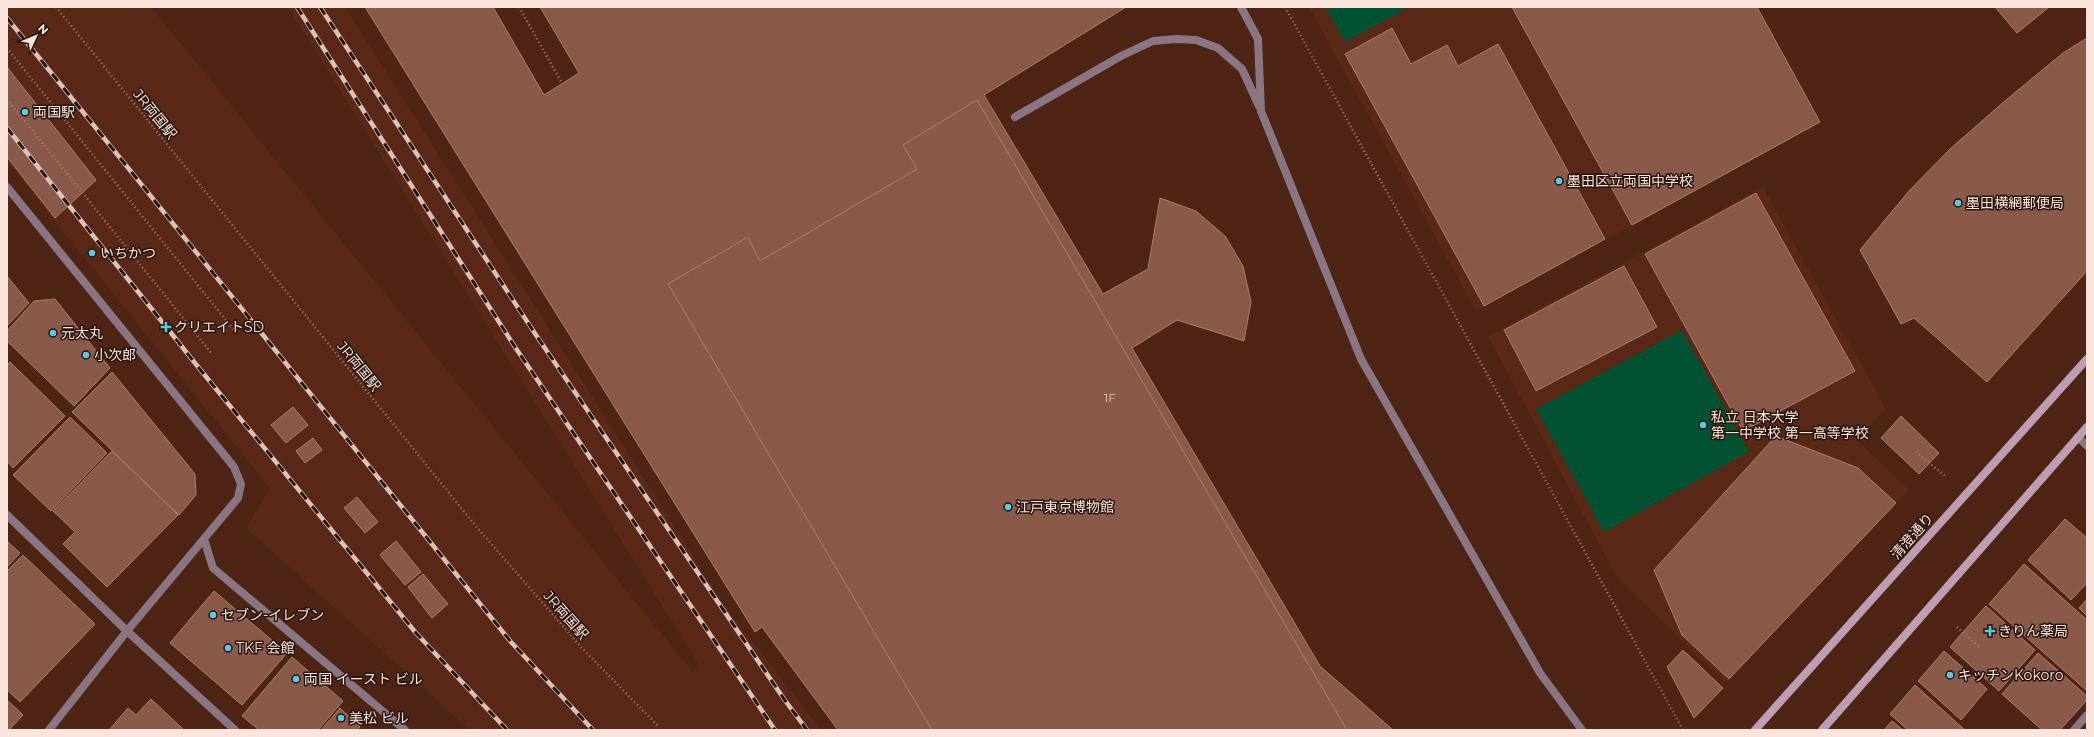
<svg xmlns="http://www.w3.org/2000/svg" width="2094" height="737" font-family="Montserrat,'Noto Sans JP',sans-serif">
<rect width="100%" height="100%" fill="#4e2415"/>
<g fill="#5a2817">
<polygon points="7,7 151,7 693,672 700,666 288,7 345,7 725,606 821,730 470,730 246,528 270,488 7,162"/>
<polygon points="1309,7 1757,7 1820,122 1476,311"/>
<polygon points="1763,187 1886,409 1857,440 1909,490 1725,684 1616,576 1488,336"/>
</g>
<g fill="#025132">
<polygon points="1325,7 1410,7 1345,42"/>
<polygon points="1682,330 1749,452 1604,532 1536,409"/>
</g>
<g fill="#895949" stroke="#af7c6b">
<polygon points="365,7 493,7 544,95 579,73 540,7 1126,7 984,95 1103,294 1148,269 1160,198 1196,211 1225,236 1243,266 1251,302 1244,341 1177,320 1132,348 1320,666 1393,730 838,730 762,627 755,632"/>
<polygon points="1512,7 1757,7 1820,122 1632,225"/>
<polygon points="1995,7 2049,7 2017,33"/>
<polygon points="1392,28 1411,64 1447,45 1458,66 1498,44 1605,239 1484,306 1345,54"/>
<polygon points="2087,38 2087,271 1987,382 1914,318 1901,324 1860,250 1909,191 1950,149 2006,100 2063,53"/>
<polygon points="7,67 96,180 55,218 7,157"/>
<polygon points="977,100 1347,730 932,730 668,284 748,237 760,261 917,169 903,145"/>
<polygon points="1756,193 1855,371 1743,431 1645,254"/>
<polygon points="1624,266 1657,327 1536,391 1504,330"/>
<polygon points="7,276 29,303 7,326"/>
<polygon points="55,299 110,368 74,406 7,341 7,331 34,301"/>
<polygon points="10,362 65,416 13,468 7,461 7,365"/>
<polygon points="112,372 195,474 196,495 179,515 72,412"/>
<polygon points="293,407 308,425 286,443 271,425"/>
<polygon points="1901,416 1939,453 1919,474 1881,438"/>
<polygon points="70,417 107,453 51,511 13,475"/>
<polygon points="1776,436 1858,468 1896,503 1729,679 1682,635 1654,570"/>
<polygon points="313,438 322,450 305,463 296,451"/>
<polygon points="112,451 178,515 107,587 63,544 75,532 53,511"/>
<polygon points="357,497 378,522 365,533 344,508"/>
<polygon points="2065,519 2087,538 2087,583 2071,600 2028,560"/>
<polygon points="7,541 20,553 7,567"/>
<polygon points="396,541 421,572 405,585 380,555"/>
<polygon points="23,555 95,624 20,702 7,690 7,571"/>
<polygon points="2024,564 2087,620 2087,691 1989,604"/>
<polygon points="423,574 448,604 432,618 408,587"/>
<polygon points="214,591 287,653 242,705 170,643"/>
<polygon points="2087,599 2087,616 2079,608"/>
<polygon points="1986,606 2035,650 1999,691 1950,647"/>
<polygon points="1683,650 1723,688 1694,718 1667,667"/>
<polygon points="1944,651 1987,689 1961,720 1918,681"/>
<polygon points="2038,653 2087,696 2087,700 2060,730 2042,730 2002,694"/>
<polygon points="292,657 343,701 318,730 259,730 242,716"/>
<polygon points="1915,685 1965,730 1908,730 1890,714"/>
<polygon points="151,699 184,730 109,730 128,708 136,715"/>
<polygon points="7,700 23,715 9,730 7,730"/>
<polygon points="340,708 360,727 357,730 321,730"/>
<polygon points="1892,721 1903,730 1884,730"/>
</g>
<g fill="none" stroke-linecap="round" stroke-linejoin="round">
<g stroke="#a28176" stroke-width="2.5" stroke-dasharray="1 3" stroke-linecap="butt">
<polyline points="56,7 475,525 580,646 659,727"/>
<polyline points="519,7 562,83"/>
<polyline points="1285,7 1683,730"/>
<polyline points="7,48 237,334"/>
<polyline points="7,99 212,354"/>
<polyline points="1916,452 1945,476"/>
<polyline points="1957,627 1981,648"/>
</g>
<g stroke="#8a7683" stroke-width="8">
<polyline points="1241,7 1258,39 1261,111 1361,359 1540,673 1582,730"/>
<polyline points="1015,117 1121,56 1153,41 1176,39 1196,40 1218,48 1242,69 1259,106"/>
<polyline points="2074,730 2087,715"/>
</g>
<g stroke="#8a7683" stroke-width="8">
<polyline points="2078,437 2087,446"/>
<polyline points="7,515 127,631 235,730"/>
<polyline points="204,539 213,568 405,730"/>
</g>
<polyline stroke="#8a7683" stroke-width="8" points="7,187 234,467 241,484 238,498 127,631 49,730"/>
<g stroke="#bd9db2" stroke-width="8">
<polyline points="1755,730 2087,359"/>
<polyline points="1822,730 2087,427"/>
</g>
<defs>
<g id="rail">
<polyline points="297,7 515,347 775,730"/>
<polyline points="320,7 536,335 784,699 807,730"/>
<polyline points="7,18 511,642 593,730"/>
<polyline points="7,128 203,373 416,633 507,730"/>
</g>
</defs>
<use href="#rail" stroke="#dbc1b8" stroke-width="4.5"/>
<use href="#rail" stroke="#27140d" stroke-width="3" stroke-dasharray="9" stroke-linecap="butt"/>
</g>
<g fill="#5bc8e6" stroke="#27140d" stroke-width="1.5">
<circle cx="25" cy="112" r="4"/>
<circle cx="1559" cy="181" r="4"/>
<circle cx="1958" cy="203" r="4"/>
<circle cx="92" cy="253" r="4"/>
<path d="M164 321h4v4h4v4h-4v4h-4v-4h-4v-4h4z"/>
<circle cx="53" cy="333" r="4"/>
<circle cx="86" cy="355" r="4"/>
<circle cx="1703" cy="425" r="4"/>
<circle cx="1008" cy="507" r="4"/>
<circle cx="213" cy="615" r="4"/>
<path d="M1988 625h4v4h4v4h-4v4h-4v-4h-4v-4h4z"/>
<circle cx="228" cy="648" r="4"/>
<circle cx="1950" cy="675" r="4"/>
<circle cx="296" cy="679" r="4"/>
<circle cx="341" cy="718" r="4"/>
</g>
<g text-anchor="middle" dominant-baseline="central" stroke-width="3" stroke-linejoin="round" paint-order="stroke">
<g font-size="12" fill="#dec1b7">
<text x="1110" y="397">1F</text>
</g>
<g font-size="14" fill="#fbe4dc" stroke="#27140d" text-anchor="start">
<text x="33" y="112">両国駅</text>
<text x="1567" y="181">墨田区立両国中学校</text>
<text x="1966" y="203">墨田横網郵便局</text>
<text x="100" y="253">いちかつ</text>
<text x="174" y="327">クリエイトSD</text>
<text x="61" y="333">元太丸</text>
<text x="94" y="355">小次郎</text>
<text x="1711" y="417">私立 日本大学<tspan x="1711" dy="16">第一中学校 第一高等学校</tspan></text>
<text x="1016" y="507">江戸東京博物館</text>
<text x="221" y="615">セブン-イレブン</text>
<text x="1998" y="631">きりん薬局</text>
<text x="236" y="648">TKF 会館</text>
<text x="1958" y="675">キッチンKokoro</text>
<text x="304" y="679">両国 イースト ビル</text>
<text x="349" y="718">美松 ビル</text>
</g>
<g font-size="14" fill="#fbe4dc" stroke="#27140d">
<text transform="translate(155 114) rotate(51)">JR両国駅</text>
<text transform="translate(359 366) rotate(51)">JR両国駅</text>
<text transform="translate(1912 536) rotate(-48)">清澄通り</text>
<text transform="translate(566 615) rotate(49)">JR両国駅</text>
</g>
</g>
<rect width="2094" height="737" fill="none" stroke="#fbe4dc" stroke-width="16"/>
<g transform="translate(36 36) rotate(46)" stroke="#27140d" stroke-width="3" paint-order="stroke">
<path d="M0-3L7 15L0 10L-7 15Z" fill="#fbe4dc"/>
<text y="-6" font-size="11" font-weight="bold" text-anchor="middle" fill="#fbe4dc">N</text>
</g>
</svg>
